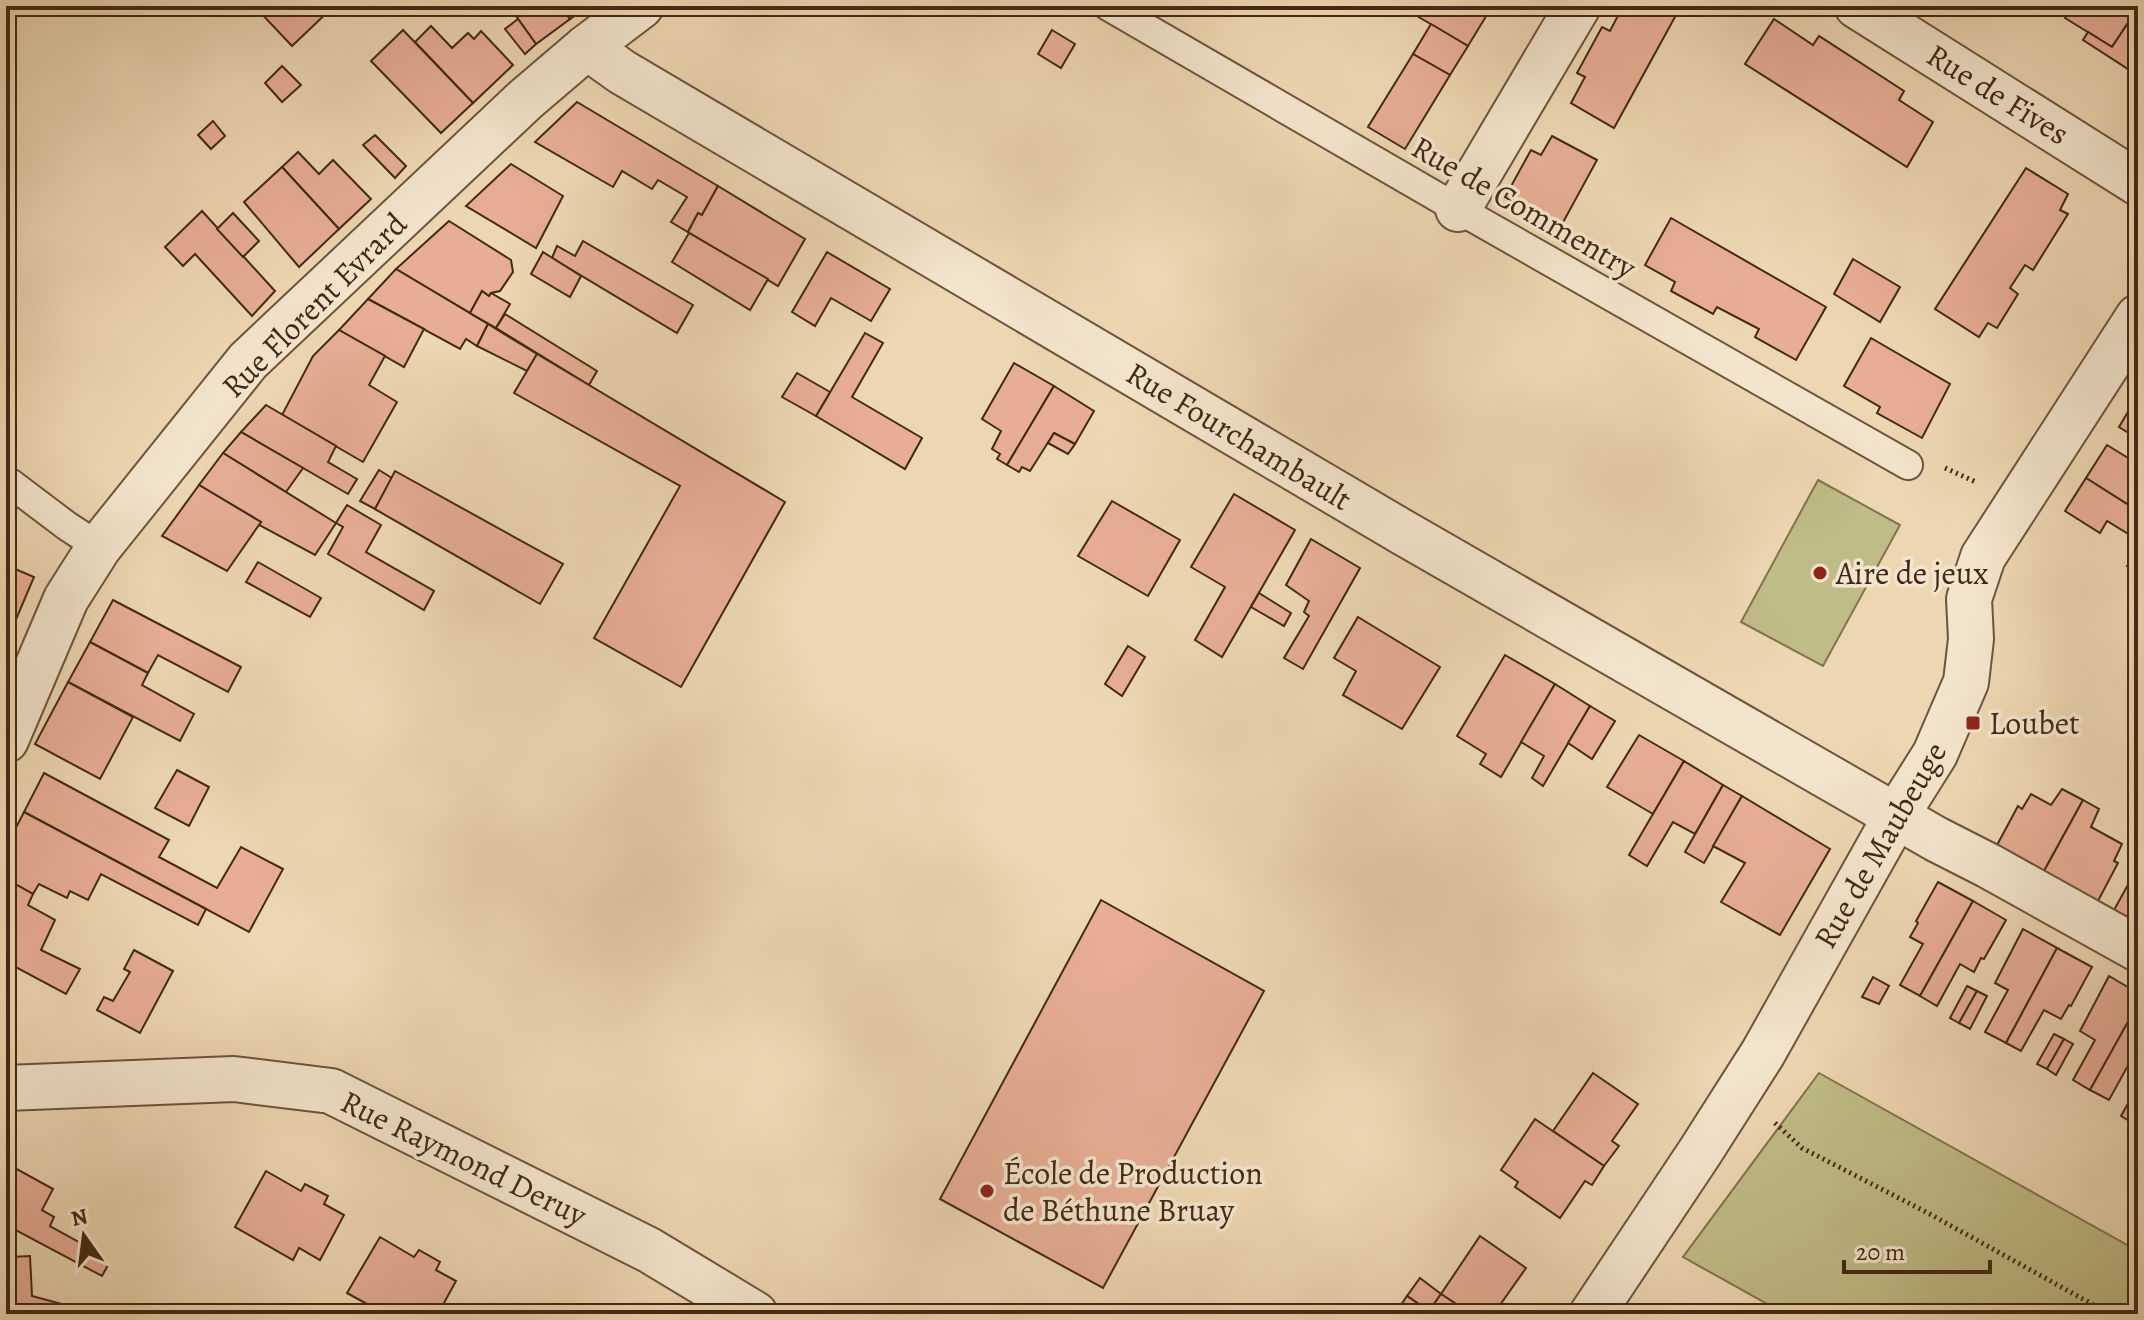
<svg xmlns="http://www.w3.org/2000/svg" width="2144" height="1320" font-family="Alegreya,serif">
<rect width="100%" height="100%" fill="#edd7b2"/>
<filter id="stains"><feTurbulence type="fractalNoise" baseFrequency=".0025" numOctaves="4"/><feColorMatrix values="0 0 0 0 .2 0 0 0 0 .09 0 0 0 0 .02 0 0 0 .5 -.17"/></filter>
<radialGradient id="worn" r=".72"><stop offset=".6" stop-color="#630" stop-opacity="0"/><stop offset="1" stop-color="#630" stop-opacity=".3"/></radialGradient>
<g fill="#c0bc87" stroke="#82724e" stroke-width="2">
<polygon points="1818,480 1900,525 1823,666 1741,622"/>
<polygon points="1819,1073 2138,1251 2138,1314 1785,1314 1683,1257"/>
</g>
<g fill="#e7ae95" stroke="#432915" stroke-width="2">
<polygon points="259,6 334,6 292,46 256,8"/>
<polygon points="509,6 560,6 570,19 536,44"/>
<polygon points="560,6 588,6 570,19"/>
<polygon points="1400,6 1477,6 1488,13 1468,46"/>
<polygon points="1623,6 1681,6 1614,128 1571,103 1585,77 1577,73 1602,27 1610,31"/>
<polygon points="2073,6 2138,6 2138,22 2132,17 2112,47 2065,18"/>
<polygon points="2132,17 2138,22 2138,53 2128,69 2083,40 2088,32 2112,47"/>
<polygon points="518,19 536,44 525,54 505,29"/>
<polygon points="1774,19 1813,45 1819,36 1904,91 1899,100 1933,122 1907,167 1745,64"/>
<polygon points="1431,24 1468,46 1450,75 1413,54"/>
<polygon points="431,26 452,48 468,33 474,39 481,31 513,65 473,103 415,42"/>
<polygon points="403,30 473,103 441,133 371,61"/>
<polygon points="1052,30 1075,44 1061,68 1038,54"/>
<polygon points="2138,53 2138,75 2128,69"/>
<polygon points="1413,54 1450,75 1405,149 1368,127"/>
<polygon points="282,66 301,85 282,102 265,83"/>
<polygon points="577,102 718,186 702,215 698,213 688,232 671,222 687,197 658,180 652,189 622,171 613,187 535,142"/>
<polygon points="213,121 225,136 211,149 198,135"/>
<polygon points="375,135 406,166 395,178 363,145"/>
<polygon points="1552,136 1597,160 1560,228 1505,197 1531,150 1541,155"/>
<polygon points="298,152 319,174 333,160 371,199 339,229 282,167"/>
<polygon points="511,164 563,196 536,248 466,206"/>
<polygon points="282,167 339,229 299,267 244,202"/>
<polygon points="2026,168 2068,194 2060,210 2068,214 2033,270 2025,265 2010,288 2018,294 1997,328 1988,323 1979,337 1935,309"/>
<polygon points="718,186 805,239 778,286 688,232 698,213 702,215"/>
<polygon points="202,211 275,291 252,316 195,254 183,266 165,247"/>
<polygon points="233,213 259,241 243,257 217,229"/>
<polygon points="1671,218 1826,307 1796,360 1755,337 1759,329 1717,307 1713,314 1671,291 1675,282 1645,265"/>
<polygon points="449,221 511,260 513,272 500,291 491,293 489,296 482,291 470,313 396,269"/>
<polygon points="689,233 768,279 750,310 672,262"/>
<polygon points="583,241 693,305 677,333 552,258 557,246 575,256"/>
<polygon points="543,252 581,276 570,297 531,274"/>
<polygon points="827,252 890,289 871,321 831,298 815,326 792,312"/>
<polygon points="1853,259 1900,287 1880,322 1834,294"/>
<polygon points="396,269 488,324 477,346 466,339 460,349 368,299"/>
<polygon points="482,291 489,296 491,293 510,304 496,328 470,313"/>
<polygon points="368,299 424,329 404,367 339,330"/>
<polygon points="505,314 597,371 589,385 496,328"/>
<polygon points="488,324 537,354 527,371 477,346"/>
<polygon points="339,330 385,356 369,385 397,402 363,462 282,415 313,356"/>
<polygon points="865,333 883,343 852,397 922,438 905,469 816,416"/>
<polygon points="1871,338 1950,384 1922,438 1877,413 1880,407 1844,386"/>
<polygon points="537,354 785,502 681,687 594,638 680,486 514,393"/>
<polygon points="1014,363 1054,386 1007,465 997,459 1000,454 992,449 1001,431 982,419"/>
<polygon points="797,373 830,392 816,416 782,397"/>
<polygon points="1054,386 1094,411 1075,444 1054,433 1030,471 1022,467 1019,472 1007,465"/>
<polygon points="2138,395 2138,439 2119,427"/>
<polygon points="266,405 336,446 328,462 357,479 348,494 241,432"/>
<polygon points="241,432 303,468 286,492 223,453"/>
<polygon points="1054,433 1075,444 1068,454 1048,443"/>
<polygon points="2107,445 2138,464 2138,473 2134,480 2138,483 2138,511 2086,478"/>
<polygon points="223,453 336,523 315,555 259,525 261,522 199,485"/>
<polygon points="379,470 392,478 375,509 360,501"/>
<polygon points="395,471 563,564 540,604 375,509"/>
<polygon points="2086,478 2138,511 2138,540 2107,521 2100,533 2065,511"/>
<polygon points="199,485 261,522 227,571 162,536"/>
<polygon points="1234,494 1295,530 1222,657 1195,640 1225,587 1191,567"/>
<polygon points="1112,501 1180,540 1148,596 1078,556"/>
<polygon points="347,505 381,525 366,552 434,591 424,610 328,554 343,527 336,523"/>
<polygon points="1311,539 1360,568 1303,669 1284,658 1309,616 1304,612 1309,601 1286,585"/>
<polygon points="2138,550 2138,573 2127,566"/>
<polygon points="258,562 321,598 310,617 246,582"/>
<polygon points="6,565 34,577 6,643"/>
<polygon points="1259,593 1291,613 1284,626 1251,607"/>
<polygon points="113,600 241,667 228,692 158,655 148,673 90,642"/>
<polygon points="1358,617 1440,667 1402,729 1343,695 1356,671 1334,658"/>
<polygon points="90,642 148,673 142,685 194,714 180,741 68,682"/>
<polygon points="1128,646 1145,657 1122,696 1105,684"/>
<polygon points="1505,655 1555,684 1501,777 1480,764 1486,754 1457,736"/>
<polygon points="68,682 133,717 100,779 35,744"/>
<polygon points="1555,684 1590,706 1543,786 1532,778 1544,756 1521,742"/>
<polygon points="1590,706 1615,721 1592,759 1568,743"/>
<polygon points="1639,735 1684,761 1653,814 1607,787"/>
<polygon points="1684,761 1723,785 1695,834 1673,822 1647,866 1629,855"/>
<polygon points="177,770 209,787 189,826 155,808"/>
<polygon points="44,773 169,840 159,857 217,888 241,847 283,869 249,932 24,812"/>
<polygon points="1723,785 1742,796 1704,863 1685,852"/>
<polygon points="2062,789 2083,800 2044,871 1997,845 2018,806 2022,809 2031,794 2051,805"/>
<polygon points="1742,796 1830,849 1780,935 1721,902 1745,863 1713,846"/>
<polygon points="2083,800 2099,809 2091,827 2122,844 2114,861 2118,863 2098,901 2044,871"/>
<polygon points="24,812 206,909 198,925 101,874 88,900 70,891 67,898 39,884 33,894 6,879 6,847"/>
<polygon points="2135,872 2138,873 2138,923 2114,910"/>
<polygon points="6,879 33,894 28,905 55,920 41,950 80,969 66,994 6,962"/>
<polygon points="1938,882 1973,901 1920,996 1900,985 1923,944 1910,937 1918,923 1916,921"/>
<polygon points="1101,900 1264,991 1103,1288 940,1199"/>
<polygon points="1973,901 2006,920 1984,959 1981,958 1974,972 1960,964 1937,1006 1920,996"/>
<polygon points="2023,929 2057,948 2006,1043 1985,1032 2008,990 1995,983"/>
<polygon points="2057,948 2092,967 2071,1006 2069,1005 2061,1019 2044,1010 2021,1051 2006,1043"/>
<polygon points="134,950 173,971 140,1033 97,1010 104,997 113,1001 130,972 124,969"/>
<polygon points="2109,976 2138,993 2138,1004 2090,1090 2073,1080 2095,1040 2080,1031"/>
<polygon points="1873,977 1889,986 1879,1004 1862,997"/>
<polygon points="1967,986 1977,991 1959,1023 1950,1018"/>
<polygon points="1977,991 1987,996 1970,1029 1959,1023"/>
<polygon points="2138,1004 2138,1064 2131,1060 2109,1100 2090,1090"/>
<polygon points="2054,1034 2064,1039 2047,1069 2037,1064"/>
<polygon points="2064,1039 2073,1044 2056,1075 2047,1069"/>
<polygon points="1593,1073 1638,1104 1612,1141 1619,1146 1604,1166 1553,1131"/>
<polygon points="2138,1086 2138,1109 2131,1122 2121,1116"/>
<polygon points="1535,1119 1604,1166 1592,1185 1585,1181 1560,1218 1515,1187 1518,1182 1501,1170"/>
<polygon points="6,1163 53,1189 42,1210 54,1217 50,1226 93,1250 91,1255 108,1265 102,1276 6,1225"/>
<polygon points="266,1171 301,1191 305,1184 328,1196 324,1204 344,1215 320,1260 299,1248 293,1260 235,1227"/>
<polygon points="6,1225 11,1228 10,1257 30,1256 32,1296 65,1305 79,1314 27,1314 6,1302"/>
<polygon points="1480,1236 1526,1268 1500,1305 1506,1309 1503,1314 1471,1314 1441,1294"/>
<polygon points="380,1237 414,1257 419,1250 440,1262 436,1270 456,1281 438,1314 385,1314 347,1293"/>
<polygon points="1420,1278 1441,1294 1429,1311 1407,1296"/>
<polygon points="1441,1294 1471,1314 1395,1314 1407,1296 1429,1311"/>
<polygon points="10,1304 27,1314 6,1314"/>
<polygon points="491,1304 508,1314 485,1314"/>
</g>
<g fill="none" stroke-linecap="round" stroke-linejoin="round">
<defs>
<g id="lane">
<polyline points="1108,6 1458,209 1908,465"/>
<polyline points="10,483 67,526 99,547"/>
</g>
<g id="street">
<polyline points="1857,6 2138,183"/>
<polyline points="587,47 622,72 1404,533 1936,839 1989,866 2138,949"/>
<polyline points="1458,209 1578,6"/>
<polyline points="6,740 66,599 99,547 248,361 526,99 587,47 641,6"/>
<polyline points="6,1088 234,1079 331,1091 649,1250 755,1314"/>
<polyline points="1592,1314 1700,1152 1763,1053 1896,816 1935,754 1966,682 1971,639 1969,599 1983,557 2138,317"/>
</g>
</defs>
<use href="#lane" stroke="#6e543c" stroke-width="32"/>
<use href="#street" stroke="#6e543c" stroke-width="48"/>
<g stroke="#432915" stroke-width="5" stroke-dasharray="2 4" stroke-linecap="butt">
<polyline points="1945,468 1976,482"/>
<polyline points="1775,1123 1802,1148 1926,1212 2110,1314"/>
</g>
<use href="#lane" stroke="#f3e5cd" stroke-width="28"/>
<use href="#street" stroke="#f3e5cd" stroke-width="44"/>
</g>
<g fill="#8f2418" stroke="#f3e5cd" stroke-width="3">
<circle cx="1820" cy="573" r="8"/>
<rect x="1965" y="715" width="16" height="16" rx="4"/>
<circle cx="987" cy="1191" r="8"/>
</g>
<g text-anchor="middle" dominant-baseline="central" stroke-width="7" stroke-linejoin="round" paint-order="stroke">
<g font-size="32" fill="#432915" stroke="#f3e5cd">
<text transform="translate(1998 94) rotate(32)">Rue de Fives</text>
<text transform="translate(1524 207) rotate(30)">Rue de Commentry</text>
<text transform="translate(314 305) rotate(-45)">Rue Florent Evrard</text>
<text transform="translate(1239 436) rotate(31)">Rue Fourchambault</text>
<text transform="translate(1880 845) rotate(-60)">Rue de Maubeuge</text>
<text transform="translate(464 1158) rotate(26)">Rue Raymond Deruy</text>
</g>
<g font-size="32" fill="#432915" stroke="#f3e5cd" text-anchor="start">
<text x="1836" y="573">Aire de jeux</text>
<text x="1989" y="723">Loubet</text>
<text x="1003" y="1173">École de Production<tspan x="1003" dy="37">de Béthune Bruay</tspan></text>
</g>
</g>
<rect width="2144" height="1320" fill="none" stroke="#edd7b2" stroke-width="32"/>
<rect x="8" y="8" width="2128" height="1304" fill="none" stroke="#432915" stroke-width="4"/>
<rect x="16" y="16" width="2112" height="1288" fill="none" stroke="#432915" stroke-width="2"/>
<g transform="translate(84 1236) rotate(346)" stroke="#f3e5cd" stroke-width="6" paint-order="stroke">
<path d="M0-6L14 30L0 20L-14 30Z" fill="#432915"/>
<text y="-12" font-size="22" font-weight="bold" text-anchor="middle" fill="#432915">N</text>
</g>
<path d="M1844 1260v12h146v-12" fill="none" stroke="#432915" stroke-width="4"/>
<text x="1856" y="1260" font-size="24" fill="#432915" stroke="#f3e5cd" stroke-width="6" paint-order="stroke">20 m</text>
<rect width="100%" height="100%" filter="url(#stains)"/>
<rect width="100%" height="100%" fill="url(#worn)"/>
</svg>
